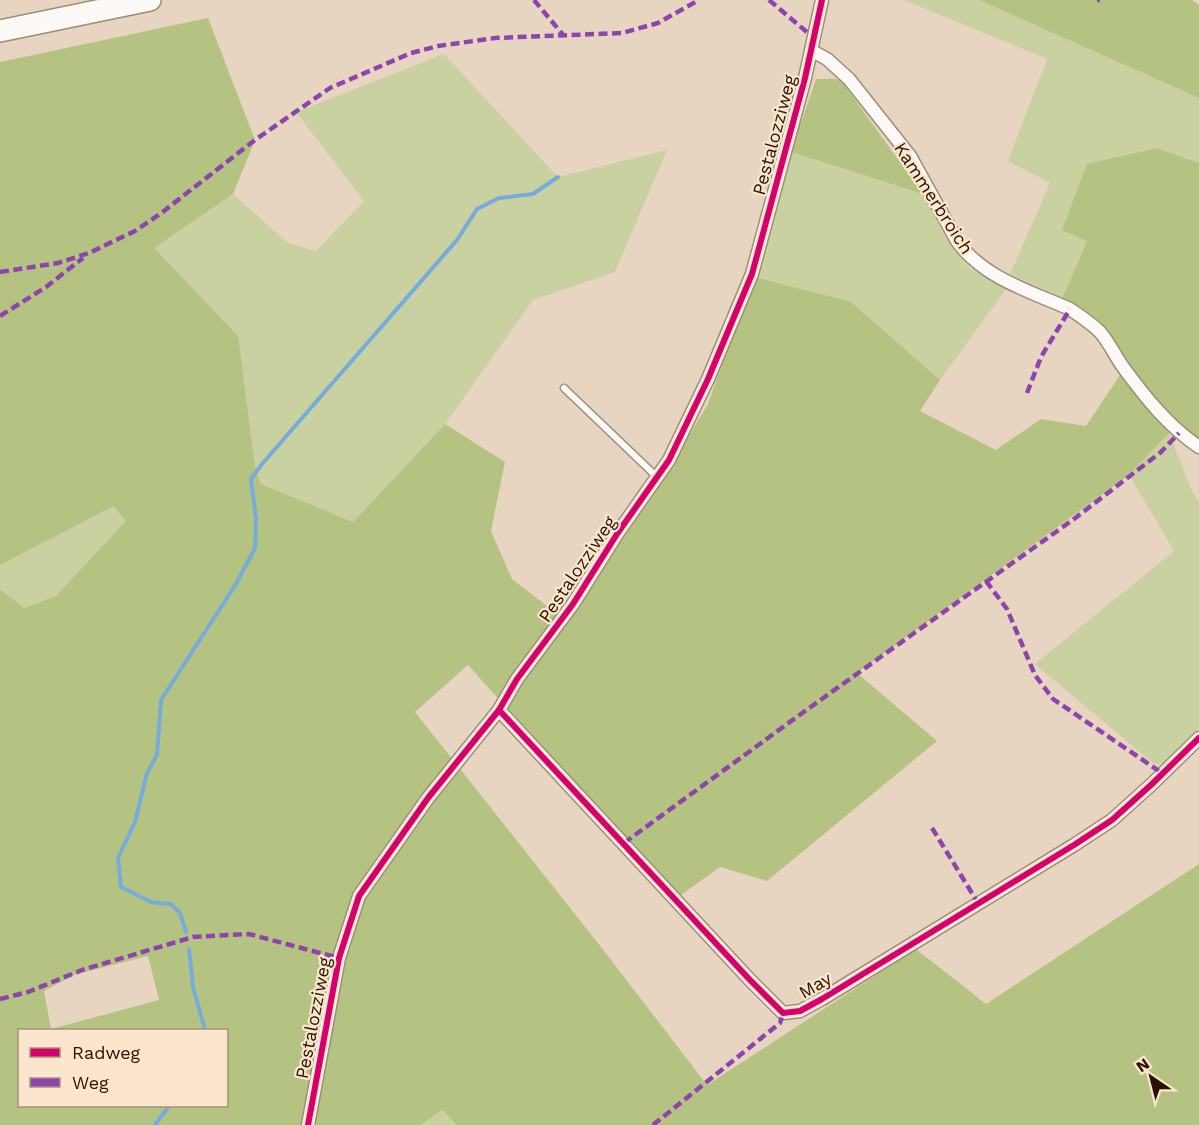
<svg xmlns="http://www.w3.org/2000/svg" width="1199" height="1125" font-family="'Work Sans',sans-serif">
<rect width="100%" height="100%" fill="#e8d5c1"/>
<g fill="#c9d1a1">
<polygon points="904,0 979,0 1199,98 1199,163 1157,148 1087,241 1062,299 1050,292 1010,274 1050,183 1008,161 1047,59"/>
<polygon points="444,54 558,177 667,150 615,272 533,300 445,424 353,522 261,484 154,247 233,194 288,243 316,251 364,201 296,112"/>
<polygon points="791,152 923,194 945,237 969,268 1007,288 940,380 756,276"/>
<polygon points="1169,433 1191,489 1199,502 1199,728 1164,763 1154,764 1035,664 1174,551 1129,475"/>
<polygon points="114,506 127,521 56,596 24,608 0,589 0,565"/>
<polygon points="443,1110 456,1125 420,1125"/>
</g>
<g fill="#b5c382" fill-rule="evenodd">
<polygon points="979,0 1192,0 1199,5 1199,98"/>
<path d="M 208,18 L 255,140 L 233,194 L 154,248 L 238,336 L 255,468 L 261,484 L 353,522 L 445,424 L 505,462 L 491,531 L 512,579 L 565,620 L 675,458 L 707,406 L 754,277 L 851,302 L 940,380 L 920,411 L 996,450 L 1041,419 L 1086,426 L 1120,375 L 1169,433 L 1129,475 L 857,673 L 937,741 L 767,881 L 720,867 L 678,897 L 468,665 L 415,712 L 601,947 L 707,1085 L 916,949 L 986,1004 L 1199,864 L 1199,1125 L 456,1125 L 443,1110 L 420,1125 L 0,1125 L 0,589 L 24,608 L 56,596 L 126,521 L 114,506 L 0,565 L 0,62 ZM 148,956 L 159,1000 L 51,1029 L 44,991 L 74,975 ZM 20,1030 L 226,1030 L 226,1106 L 20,1106 Z"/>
<polygon points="816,79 840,79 923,194 791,152"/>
<polygon points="1157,148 1199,163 1199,440 1177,424 1147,391 1105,330 1062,299 1087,241 1062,230 1087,164"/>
</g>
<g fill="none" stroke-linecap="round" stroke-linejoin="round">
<g stroke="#76acda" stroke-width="4">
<polyline points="186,932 180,913 171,904 151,902 121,887 118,858 135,822 147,773 157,755 161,700 236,584 255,548 256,519 251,479 262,464 457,240 477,209 499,198 533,194 558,177"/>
<polyline points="189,949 193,987 205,1030"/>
<polyline points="155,1125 169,1106"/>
</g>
<defs>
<polyline id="service" points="564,388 657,477"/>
<g id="minor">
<path d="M 812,51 L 827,59 L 849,79 L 910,156 L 957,241 C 983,278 1030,291 1070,309 C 1080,316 1091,323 1100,332 C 1109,342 1115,356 1123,367 C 1145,397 1168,426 1199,447"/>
<polyline points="499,710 750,980 783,1013 800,1011 822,999 1074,845 1112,820 1152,784 1199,738"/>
<polyline points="308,1125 339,958 359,896 428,798 499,710 517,679 573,604 617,534 669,460 708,379 752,274 805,78 822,0"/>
</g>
<polyline id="motorway" points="0,31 150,0"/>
</defs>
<use href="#service" stroke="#9e8c76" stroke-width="9"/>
<use href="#minor" stroke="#9e8c76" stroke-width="15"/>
<use href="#motorway" stroke="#9e8c76" stroke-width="24"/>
<use href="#service" stroke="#fcf9f6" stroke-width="6"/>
<use href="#minor" stroke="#fcf9f6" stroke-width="12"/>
<use href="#motorway" stroke="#fcf9f6" stroke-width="21"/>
<g stroke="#8e44ad" stroke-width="4.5" stroke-dasharray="9 4.5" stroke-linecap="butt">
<polyline points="534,0 564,36"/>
<polyline points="769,0 814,38"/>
<polyline points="1097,0 1100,0"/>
<polyline points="0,272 58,263 89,253 135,231 160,214 255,140 330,88 411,53 438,46 495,38 622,33 658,23 699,0"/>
<polyline points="0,316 46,287 83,258"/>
<polyline points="1027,393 1041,357 1070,309"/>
<polyline points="986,581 1007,609 1035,675 1053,699 1162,773"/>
<polyline points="932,828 978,903"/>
<polyline points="624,843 805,711 1074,519 1161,452 1179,433"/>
<polyline points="0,999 28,992 82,970 193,937 249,934 339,958"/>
<polyline points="653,1125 780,1023 783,1013"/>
</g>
<defs>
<g id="cycleway">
<polyline points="499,710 750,980 783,1013 800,1011 822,999 1074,845 1112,820 1152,784 1199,738"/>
<polyline points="308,1125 339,958 359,896 428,798 499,710 517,679 573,604 617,534 669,460 708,379 752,274 805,78 822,0"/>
</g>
</defs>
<use href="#cycleway" stroke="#fce5cd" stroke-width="10"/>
<use href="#cycleway" stroke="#d6006c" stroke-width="6"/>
</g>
<g text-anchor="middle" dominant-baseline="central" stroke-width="4.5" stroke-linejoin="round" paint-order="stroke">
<g font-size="18" fill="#271300" stroke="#fce5cd">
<text transform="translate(774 135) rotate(-75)">Pestalozziweg</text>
<text transform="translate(934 198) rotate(57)">Kammerbroich</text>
<text transform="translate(577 569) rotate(-56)">Pestalozziweg</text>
<text transform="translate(815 985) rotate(-30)">May</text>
<text transform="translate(313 1018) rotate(-79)">Pestalozziweg</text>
</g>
</g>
<rect x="18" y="1029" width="210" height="78" fill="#fce5cd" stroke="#a7917b" stroke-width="1.5"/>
<rect x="30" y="1048" width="30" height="9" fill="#d6006c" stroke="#a7917b" stroke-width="1.5"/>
<text x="72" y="1059" font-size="18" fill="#271300">Radweg</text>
<rect x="30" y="1078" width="30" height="9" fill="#8e44ad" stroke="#a7917b" stroke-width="1.5"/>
<text x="72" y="1089" font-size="18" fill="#271300">Weg</text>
<g transform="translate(1151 1077) rotate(325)" stroke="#fce5cd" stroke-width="4.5" paint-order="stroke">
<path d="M0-4.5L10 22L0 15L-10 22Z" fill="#271300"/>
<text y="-9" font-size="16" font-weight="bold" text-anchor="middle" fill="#271300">N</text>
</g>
</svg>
